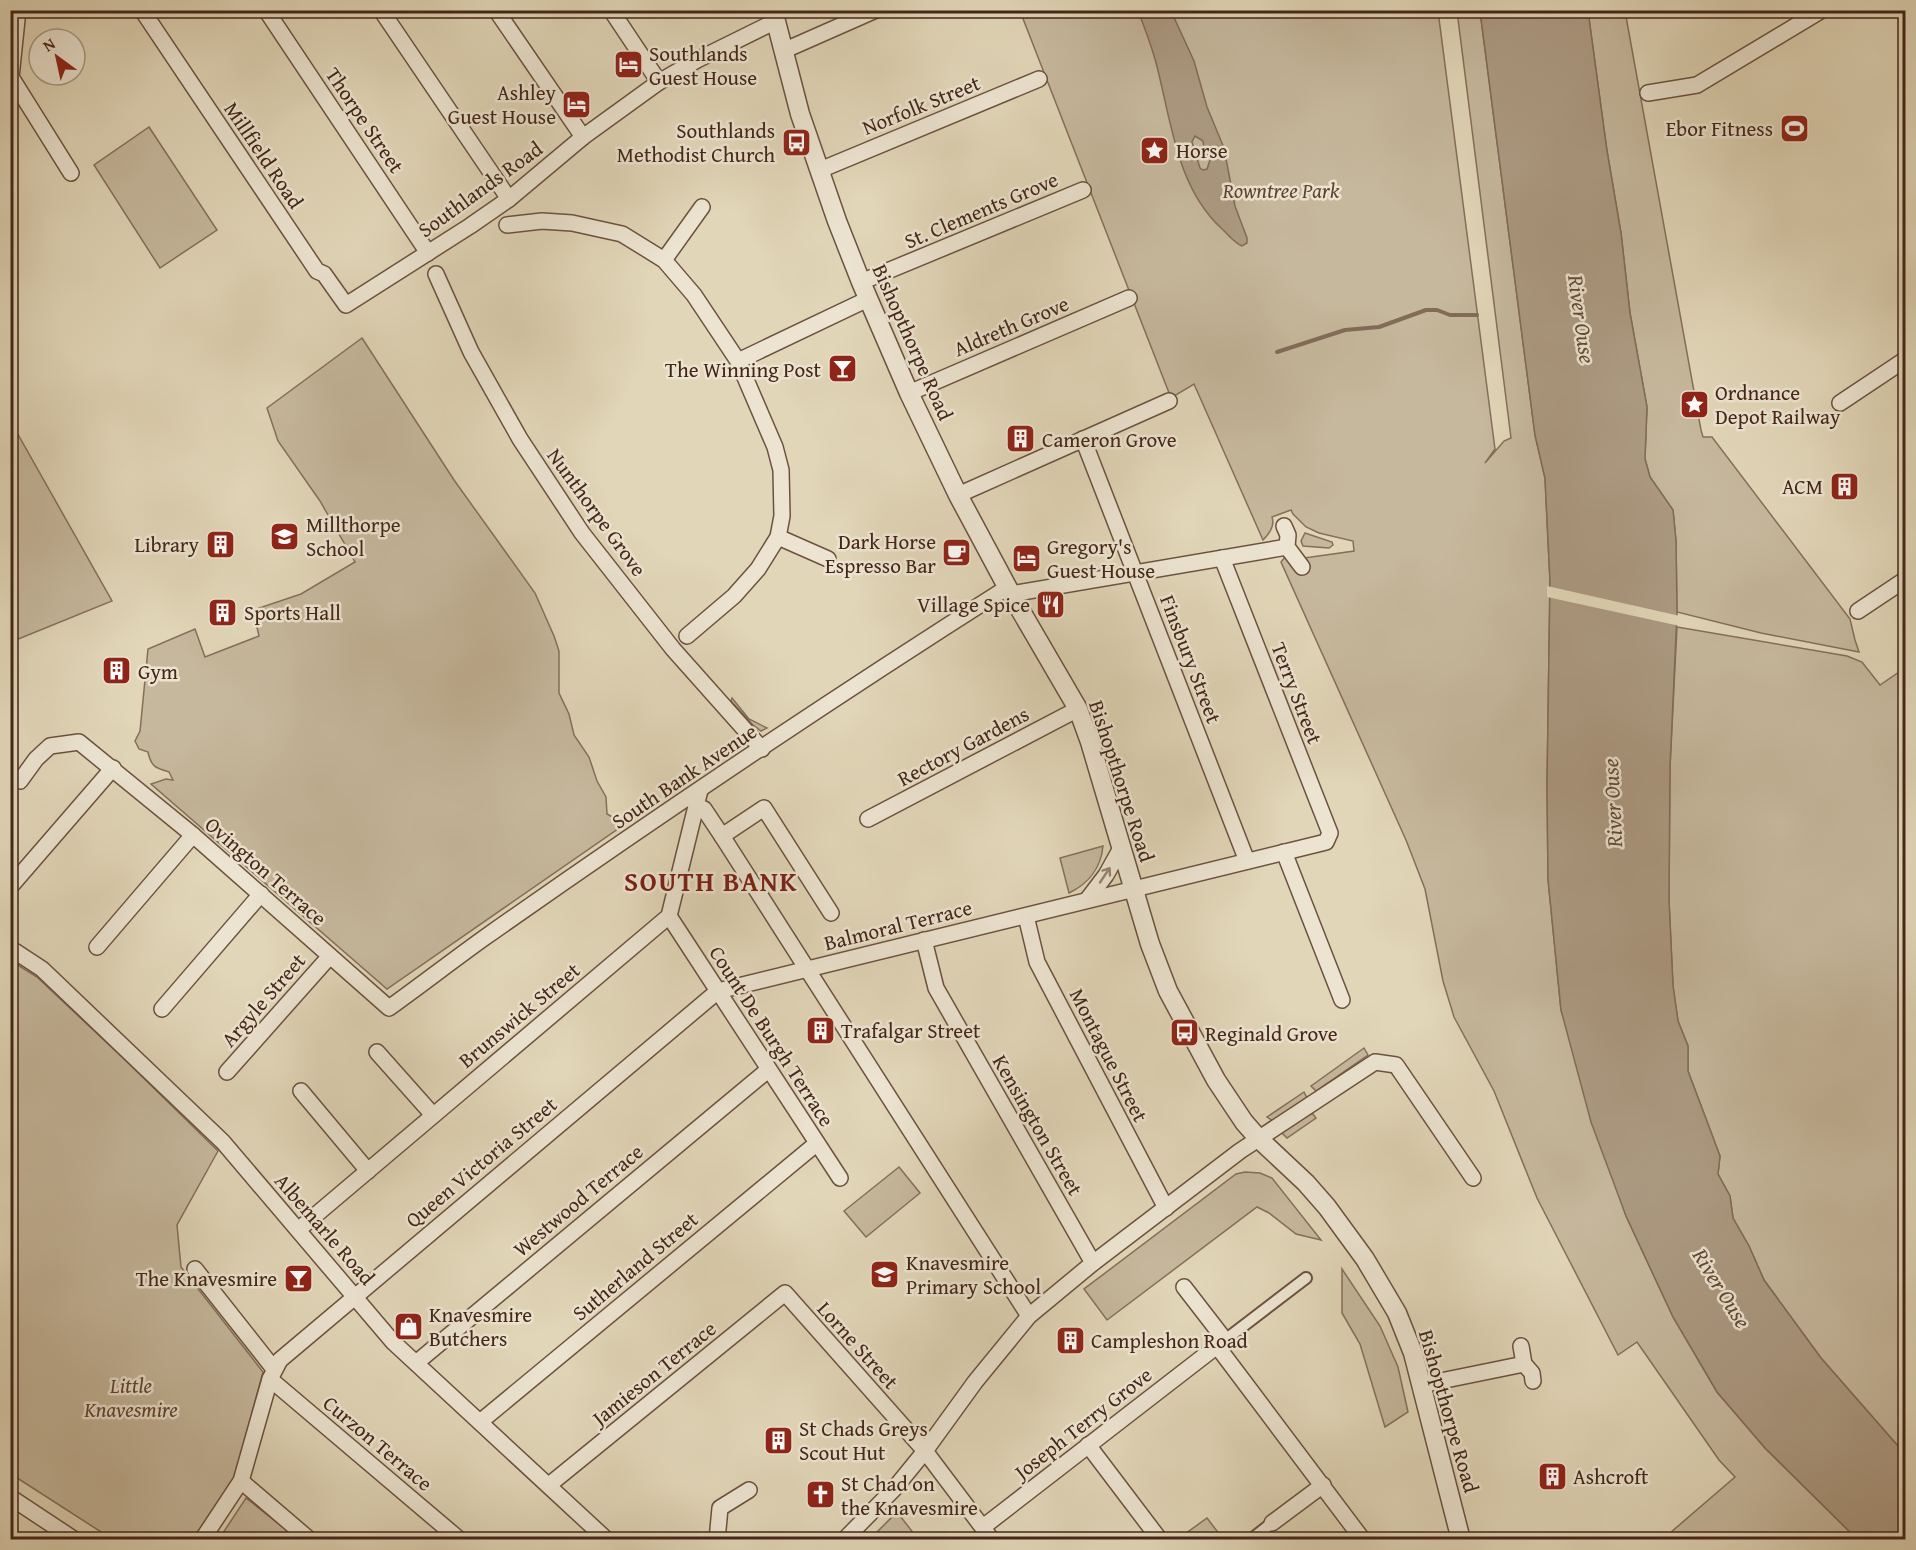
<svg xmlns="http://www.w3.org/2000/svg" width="1916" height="1550" font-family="'Gentium Book Plus',serif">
<rect width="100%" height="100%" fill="#e1d6b8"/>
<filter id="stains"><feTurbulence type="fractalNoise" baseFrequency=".00333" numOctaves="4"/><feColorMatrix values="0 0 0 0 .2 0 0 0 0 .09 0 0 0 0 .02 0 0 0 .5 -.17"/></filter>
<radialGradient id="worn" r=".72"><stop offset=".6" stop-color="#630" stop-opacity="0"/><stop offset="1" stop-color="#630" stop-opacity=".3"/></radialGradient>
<g fill="#c6b89d" stroke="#856f5a" stroke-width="1.5">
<path d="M 1020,11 L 1438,11 L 1495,449 L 1485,463 L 1504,441 L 1511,438 L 1457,11 L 1480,11 L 1535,435 L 1545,478 L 1550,581 L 1547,785 L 1548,879 L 1561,1010 L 1626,1216 L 1673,1317 L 1717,1392 L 1765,1448 L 1857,1539 L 1663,1539 L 1735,1477 L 1719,1460 L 1637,1342 L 1618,1355 L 1537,1198 L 1494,1091 L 1454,1017 L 1443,981 L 1425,889 L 1406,840 L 1281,562 L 1285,557 L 1290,560 L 1354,551 L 1353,541 L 1319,533 L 1306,527 L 1293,514 L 1291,510 L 1272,517 C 1275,525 1269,534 1263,540 L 1194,384 L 1171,398 Z"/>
<polygon points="1588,11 1625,11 1701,430 1703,437 1712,437 1850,619 1855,640 1859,652 1761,633 1677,612 1676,541 1673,510 1650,477 1645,459 1647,407 1630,313 1621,233 1607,151"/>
<polygon points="149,127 217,230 160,268 94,165"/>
<path d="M 362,338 L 454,480 L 535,593 L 554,636 L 559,651 L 559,693 L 569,714 L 574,735 L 589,757 L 597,781 L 606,797 L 607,814 L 625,824 L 387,989 L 151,784 L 166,779 L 173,780 L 169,772 C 156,768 151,767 148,752 L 139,749 L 135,741 L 140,731 L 148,649 L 195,629 L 205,657 L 259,636 L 253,610 L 301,594 L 355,562 L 320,501 L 278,441 L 267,408 Z"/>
<polygon points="11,422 112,601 11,642 10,642"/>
<polygon points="1305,533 1332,542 1333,545 1329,548 1303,546 1301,541"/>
<polygon points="1677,627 1847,656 1862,662 1880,685 1905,668 1905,1454 1821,1358 1764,1280 1749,1246 1733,1218 1730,1196 1718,1174 1720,1156 1688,1071 1688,1046 1678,1021 1673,986 1669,900 1670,767"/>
<polygon points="732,698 749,719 767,728 761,731 752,724 731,701"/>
<path d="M 1103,846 C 1101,868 1088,884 1069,893 L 1060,858 Z"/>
<polygon points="10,960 37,977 123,1058 218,1151 177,1225 181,1267 263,1372 235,1476 193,1539 112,1539 11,1474"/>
<polygon points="1364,1048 1368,1055 1316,1091 1311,1086"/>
<polygon points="1304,1092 1307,1098 1273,1121 1267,1117"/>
<polygon points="1308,1114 1313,1114 1316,1118 1287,1138 1282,1133"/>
<polygon points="899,1167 920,1193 866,1237 844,1211"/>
<polygon points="1245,1172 1260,1173 1272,1178 1321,1240 1296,1234 1269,1213 1257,1207 1107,1320 1084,1289 1236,1174"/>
<polygon points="1342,1269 1380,1326 1398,1367 1408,1412 1385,1427 1360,1344 1342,1313"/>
<polygon points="246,1498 298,1539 219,1539"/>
<polygon points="897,1512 918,1539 870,1539"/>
<polygon points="1207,1518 1223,1539 1178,1539"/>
</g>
<g fill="#ac9a82" stroke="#826c58" stroke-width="1.5" fill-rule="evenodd">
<path d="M 1138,11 L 1171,11 L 1194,61 L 1207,107 L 1224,148 L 1235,206 L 1247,238 L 1247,243 L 1242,246 C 1233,242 1228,234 1221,228 C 1175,185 1171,117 1155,59 C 1150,42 1144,26 1138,11 ZM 1195,136 L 1203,141 L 1204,148 L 1210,160 L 1207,169 L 1203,170 L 1200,168 L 1192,142 Z"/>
<polygon points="1480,11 1588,11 1607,151 1621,233 1630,313 1647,407 1645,459 1650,477 1673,510 1676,541 1677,612 1670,767 1669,900 1673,986 1678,1021 1688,1046 1688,1071 1720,1156 1718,1174 1730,1196 1733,1218 1749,1246 1764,1280 1821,1358 1905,1454 1905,1539 1857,1539 1765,1448 1717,1392 1673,1317 1626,1216 1591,1122 1561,1010 1548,879 1547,785 1550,581 1545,478 1535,435"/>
</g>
<polygon fill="#e1d6b8" points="1547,586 1680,616 1680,626 1547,597"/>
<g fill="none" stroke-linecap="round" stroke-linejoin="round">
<polyline stroke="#826c58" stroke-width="4" points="1277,352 1345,330 1379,327 1426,310 1437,310 1450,315 1477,315"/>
<defs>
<g id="pedestrian">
<polyline points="1225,1340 1306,1278"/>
<polyline points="1253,1538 1272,1523"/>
</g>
<g id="minor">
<polyline points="18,10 11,77 71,173"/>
<polyline points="142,10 317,271 324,274 346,305 470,226 509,199 583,137 659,82 697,60 776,21"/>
<polyline points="266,10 428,253"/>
<polyline points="381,10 509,199"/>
<polyline points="496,10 583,137"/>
<polyline points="611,10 659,82"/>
<polyline points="783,51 876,10"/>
<polyline points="1648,93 1697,85 1822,10"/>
<polyline points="820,170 1039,79"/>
<polyline points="507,225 542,221 572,223 622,234 664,260 694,295 738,361 775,447 781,470 782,516 778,537 758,569 734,596 687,636"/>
<polyline points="664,260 702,207"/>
<polyline points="436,274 471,352 520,439 582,533 673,649 762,749"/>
<polyline points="861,282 1083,190"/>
<polyline points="738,361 868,299"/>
<polyline points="909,393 1129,298"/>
<polyline points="1840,403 1906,359"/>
<polyline points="1083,439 1247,861"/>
<polyline points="958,495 1169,401"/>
<polyline points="1284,526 1288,535 1287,547 1302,567"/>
<polyline points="778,537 828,559"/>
<polyline points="1011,594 1287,547"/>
<polyline points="1858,611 1906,579"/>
<path d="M 20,781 L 36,759 L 50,746 L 79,742 L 193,835 L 389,1008 C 421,985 452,961 484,938 C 656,817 830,700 1008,587"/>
<polyline points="696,806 704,809 722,836 1029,1316"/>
<polyline points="868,819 1078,709"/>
<polyline points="722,836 764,808 831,913"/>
<polyline points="1284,852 1342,1000"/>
<polyline points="10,887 113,768"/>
<polyline points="1087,900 1106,875 1121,848"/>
<polyline points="669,916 840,1178"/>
<polyline points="1026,916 1037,962 1166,1208"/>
<polyline points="924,940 936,988 1093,1263"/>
<polyline points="97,947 193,835"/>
<polyline points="10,948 42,969 223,1142 393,1342 607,1540"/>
<polyline points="162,1009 261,894"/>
<polyline points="377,1052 433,1115"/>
<polyline points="227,1072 330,956"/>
<polyline points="301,1091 368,1171"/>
<polyline points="298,1230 669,916 700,790"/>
<polyline points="195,1269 274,1369"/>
<polyline points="1184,1287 1225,1340 1217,1346"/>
<polyline points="416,1363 768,1070"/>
<polyline points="1524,1364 1532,1373 1533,1381"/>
<polyline points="270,1379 460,1540"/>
<polyline points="1421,1385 1524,1364 1521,1346"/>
<polyline points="480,1422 816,1144"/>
<polyline points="1088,1445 1160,1540"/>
<polyline points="241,1481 310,1540"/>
<polyline points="549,1485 785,1293 925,1451 992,1540"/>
<polyline points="10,1497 75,1540"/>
<polyline points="1272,1523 1323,1485"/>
<polyline points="983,1527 1217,1346 1363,1540"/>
<polyline points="202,1540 241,1481 270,1379 280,1360 718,991 1326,842 1330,833 1222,558"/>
<polyline points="717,1540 720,1508 749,1490"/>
<polyline points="844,1540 894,1489 925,1451 975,1382 1029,1316 1093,1263 1240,1151 1375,1062 1396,1065 1473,1178"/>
</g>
<polyline id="tertiary" points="773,10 800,114 837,221 861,282 909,393 958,495 1011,594 1078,709 1090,742 1150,944 1168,991 1216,1080 1244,1122 1258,1138 1306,1183 1327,1207 1365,1259 1397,1313 1413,1353 1461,1540"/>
</defs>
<use href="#pedestrian" stroke="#6b5240" stroke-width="14"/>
<use href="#minor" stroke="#6b5240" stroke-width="18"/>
<use href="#tertiary" stroke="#6b5240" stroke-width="21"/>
<use href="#pedestrian" stroke="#ece4d1" stroke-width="10"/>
<use href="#minor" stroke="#ece4d1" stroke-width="15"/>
<use href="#tertiary" stroke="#ece4d1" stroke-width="18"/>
</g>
<defs><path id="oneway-shaft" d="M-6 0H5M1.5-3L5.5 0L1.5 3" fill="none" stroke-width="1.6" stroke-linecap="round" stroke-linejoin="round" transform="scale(1.5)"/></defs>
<use stroke="#988574" href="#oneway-shaft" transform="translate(1105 875) rotate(-56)"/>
<defs>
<symbol id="hotel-square" viewBox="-11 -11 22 22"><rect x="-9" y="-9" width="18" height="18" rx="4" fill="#8f2418" stroke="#ece4d1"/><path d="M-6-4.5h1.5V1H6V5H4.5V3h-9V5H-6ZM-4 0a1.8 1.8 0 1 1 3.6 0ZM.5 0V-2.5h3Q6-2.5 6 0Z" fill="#fff"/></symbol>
<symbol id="stadium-square" viewBox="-11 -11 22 22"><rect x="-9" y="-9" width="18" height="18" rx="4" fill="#8f2418" stroke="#ece4d1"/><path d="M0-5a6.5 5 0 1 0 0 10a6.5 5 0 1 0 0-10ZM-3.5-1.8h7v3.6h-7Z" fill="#fff"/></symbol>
<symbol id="bus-square" viewBox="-11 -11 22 22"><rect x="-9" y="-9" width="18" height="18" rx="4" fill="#8f2418" stroke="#ece4d1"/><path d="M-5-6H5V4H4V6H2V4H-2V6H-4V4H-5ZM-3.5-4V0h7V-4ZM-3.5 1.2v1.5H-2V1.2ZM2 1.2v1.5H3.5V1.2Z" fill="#fff"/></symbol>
<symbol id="sight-square" viewBox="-11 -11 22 22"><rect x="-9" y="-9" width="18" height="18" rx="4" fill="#8f2418" stroke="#ece4d1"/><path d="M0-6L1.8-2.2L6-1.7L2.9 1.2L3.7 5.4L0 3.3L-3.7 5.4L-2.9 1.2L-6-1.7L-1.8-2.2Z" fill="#fff"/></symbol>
<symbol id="bar-square" viewBox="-11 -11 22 22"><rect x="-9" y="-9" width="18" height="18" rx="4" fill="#8f2418" stroke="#ece4d1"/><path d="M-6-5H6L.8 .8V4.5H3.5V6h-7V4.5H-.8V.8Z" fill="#fff"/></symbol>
<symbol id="building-square" viewBox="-11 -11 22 22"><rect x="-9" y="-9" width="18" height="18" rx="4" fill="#8f2418" stroke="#ece4d1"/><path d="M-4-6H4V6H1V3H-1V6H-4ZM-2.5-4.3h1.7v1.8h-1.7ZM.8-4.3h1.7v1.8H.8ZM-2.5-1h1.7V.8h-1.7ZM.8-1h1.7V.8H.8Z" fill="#fff"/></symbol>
<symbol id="school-square" viewBox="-11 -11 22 22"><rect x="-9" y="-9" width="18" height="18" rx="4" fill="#8f2418" stroke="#ece4d1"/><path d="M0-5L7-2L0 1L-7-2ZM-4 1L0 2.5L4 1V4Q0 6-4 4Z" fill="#fff"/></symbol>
<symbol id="cafe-square" viewBox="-11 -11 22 22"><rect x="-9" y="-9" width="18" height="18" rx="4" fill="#8f2418" stroke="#ece4d1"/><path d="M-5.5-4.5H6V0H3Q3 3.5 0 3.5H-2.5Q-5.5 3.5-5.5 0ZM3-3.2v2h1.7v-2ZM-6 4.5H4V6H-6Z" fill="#fff"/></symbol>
<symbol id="restaurant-square" viewBox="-11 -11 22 22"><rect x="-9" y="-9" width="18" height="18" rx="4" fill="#8f2418" stroke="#ece4d1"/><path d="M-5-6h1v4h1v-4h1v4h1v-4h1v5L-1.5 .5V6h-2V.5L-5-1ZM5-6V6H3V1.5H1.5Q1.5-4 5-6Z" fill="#fff"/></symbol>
<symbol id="shop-square" viewBox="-11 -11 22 22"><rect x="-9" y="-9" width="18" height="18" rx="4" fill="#8f2418" stroke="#ece4d1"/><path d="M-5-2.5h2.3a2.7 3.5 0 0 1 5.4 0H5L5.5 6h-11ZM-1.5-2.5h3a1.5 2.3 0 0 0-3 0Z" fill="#fff"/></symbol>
<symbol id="church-square" viewBox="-11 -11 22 22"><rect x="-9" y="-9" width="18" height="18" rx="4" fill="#8f2418" stroke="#ece4d1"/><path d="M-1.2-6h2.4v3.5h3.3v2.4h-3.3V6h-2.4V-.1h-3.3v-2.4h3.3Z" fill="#fff"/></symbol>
</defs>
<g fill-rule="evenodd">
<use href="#hotel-square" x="612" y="48" width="33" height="33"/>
<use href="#hotel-square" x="560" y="88" width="33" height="33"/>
<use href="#stadium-square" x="1778" y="112" width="33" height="33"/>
<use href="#bus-square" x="780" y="126" width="33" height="33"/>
<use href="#sight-square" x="1138" y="134" width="33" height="33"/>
<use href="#bar-square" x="826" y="352" width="33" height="33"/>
<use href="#sight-square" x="1678" y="388" width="33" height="33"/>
<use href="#building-square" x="1004" y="422" width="33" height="33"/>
<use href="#building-square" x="1828" y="470" width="33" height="33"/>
<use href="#school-square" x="268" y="520" width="33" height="33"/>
<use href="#building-square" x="204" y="528" width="33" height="33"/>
<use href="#cafe-square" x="940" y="536" width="33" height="33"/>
<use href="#hotel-square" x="1010" y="542" width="33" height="33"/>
<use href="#restaurant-square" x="1034" y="588" width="33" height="33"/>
<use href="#building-square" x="206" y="596" width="33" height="33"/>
<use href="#building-square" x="100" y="654" width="33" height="33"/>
<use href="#building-square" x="804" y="1014" width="33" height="33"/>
<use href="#bus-square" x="1168" y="1016" width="33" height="33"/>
<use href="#school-square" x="868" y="1258" width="33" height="33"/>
<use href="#bar-square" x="282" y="1262" width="33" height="33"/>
<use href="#shop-square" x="392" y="1310" width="33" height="33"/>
<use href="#building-square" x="1054" y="1324" width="33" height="33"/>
<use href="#building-square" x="762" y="1424" width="33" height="33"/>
<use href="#building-square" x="1536" y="1460" width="33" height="33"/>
<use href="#church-square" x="804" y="1478" width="33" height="33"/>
</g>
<g text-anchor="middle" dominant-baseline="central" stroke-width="5" stroke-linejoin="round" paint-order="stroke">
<g font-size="21" fill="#442618" stroke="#ece4d1" text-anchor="start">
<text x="649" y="53">Southlands<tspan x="649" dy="24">Guest House</tspan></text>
<text x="556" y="92" text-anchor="end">Ashley<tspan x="556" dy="24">Guest House</tspan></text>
<text x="1773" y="128" text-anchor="end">Ebor Fitness</text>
<text x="775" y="130" text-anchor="end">Southlands<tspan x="775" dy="24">Methodist Church</tspan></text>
<text x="1176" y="150">Horse</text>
<text x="821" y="369" text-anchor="end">The Winning Post</text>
<text x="1715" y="392">Ordnance<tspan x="1715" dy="24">Depot Railway</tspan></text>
<text x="1042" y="439">Cameron Grove</text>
<text x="1823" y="486" text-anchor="end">ACM</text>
<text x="306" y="524">Millthorpe<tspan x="306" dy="24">School</tspan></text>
<text x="936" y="541" text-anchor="end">Dark Horse<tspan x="936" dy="24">Espresso Bar</tspan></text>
<text x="199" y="544" text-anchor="end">Library</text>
<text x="1047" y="546">Gregory's<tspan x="1047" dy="24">Guest House</tspan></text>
<text x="1030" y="604" text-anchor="end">Village Spice</text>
<text x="244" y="612">Sports Hall</text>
<text x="138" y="671">Gym</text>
<text x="841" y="1030">Trafalgar Street</text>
<text x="1205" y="1033">Reginald Grove</text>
<text x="906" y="1262">Knavesmire<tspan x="906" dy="24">Primary School</tspan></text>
<text x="277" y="1278" text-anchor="end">The Knavesmire</text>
<text x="429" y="1314">Knavesmire<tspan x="429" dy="24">Butchers</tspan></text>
<text x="1091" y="1340">Campleshon Road</text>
<text x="799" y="1428">St Chads Greys<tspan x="799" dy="24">Scout Hut</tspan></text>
<text x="1573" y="1476">Ashcroft</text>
<text x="841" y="1483">St Chad on<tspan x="841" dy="24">the Knavesmire</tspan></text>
</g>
<g font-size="21" fill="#442618" stroke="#ece4d1">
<text transform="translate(921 105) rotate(-22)">Norfolk Street</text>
<text transform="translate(365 120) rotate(56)">Thorpe Street</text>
<text transform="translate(264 155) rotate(56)">Millfield Road</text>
<text transform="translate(480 189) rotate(-36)">Southlands Road</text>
<text transform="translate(981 210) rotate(-23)">St. Clements Grove</text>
<text transform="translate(1011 326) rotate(-23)">Aldreth Grove</text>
<text transform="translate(913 342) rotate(66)">Bishopthorpe Road</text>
<text transform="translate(597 512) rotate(54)">Nunthorpe Grove</text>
<text transform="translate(1191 659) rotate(69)">Finsbury Street</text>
<text transform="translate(1297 693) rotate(69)">Terry Street</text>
<text transform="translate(963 746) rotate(-28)">Rectory Gardens</text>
<text transform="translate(684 776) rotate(-34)">South Bank Avenue</text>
<text transform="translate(1122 781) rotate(72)">Bishopthorpe Road</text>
<text transform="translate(266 871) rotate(41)">Ovington Terrace</text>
<text transform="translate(898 925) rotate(-14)">Balmoral Terrace</text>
<text transform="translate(263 1000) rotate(-49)">Argyle Street</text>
<text transform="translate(519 1015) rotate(-40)">Brunswick Street</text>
<text transform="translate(772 1036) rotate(57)">Count De Burgh Terrace</text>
<text transform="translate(1109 1055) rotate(63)">Montague Street</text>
<text transform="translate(1038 1125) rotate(60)">Kensington Street</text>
<text transform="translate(481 1162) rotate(-40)">Queen Victoria Street</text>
<text transform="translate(578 1200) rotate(-40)">Westwood Terrace</text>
<text transform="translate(325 1229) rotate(49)">Albemarle Road</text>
<text transform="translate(635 1266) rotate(-40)">Sutherland Street</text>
<text transform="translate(858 1345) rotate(48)">Lorne Street</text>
<text transform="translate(654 1373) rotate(-39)">Jamieson Terrace</text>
<text transform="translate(1449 1411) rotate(74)">Bishopthorpe Road</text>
<text transform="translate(1083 1423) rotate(-38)">Joseph Terry Grove</text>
<text transform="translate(378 1443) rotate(40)">Curzon Terrace</text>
</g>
<g font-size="21" font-style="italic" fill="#5e4333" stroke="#ece4d1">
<text x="1281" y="190">Rowntree Park</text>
<text x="131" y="1385">Little<tspan x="131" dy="24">Knavesmire</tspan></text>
</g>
<g font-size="22" font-style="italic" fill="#634938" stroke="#ece4d1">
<text transform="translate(1582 319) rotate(82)">River Ouse</text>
<text transform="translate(1612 803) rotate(-93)">River Ouse</text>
<text transform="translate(1722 1288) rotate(58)">River Ouse</text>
</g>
<g font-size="27" font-weight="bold" letter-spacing="1.5" fill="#7a1f14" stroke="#ece4d1">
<text x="711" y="881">SOUTH BANK</text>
</g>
</g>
<rect width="1916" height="1550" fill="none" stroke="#e1d6b8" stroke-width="36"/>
<rect x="12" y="12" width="1892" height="1526" fill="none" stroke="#442618" stroke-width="3"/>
<rect x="18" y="18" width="1880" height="1514" fill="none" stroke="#442618" stroke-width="1.5"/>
<g transform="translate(57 57) rotate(327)"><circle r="28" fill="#ece4d1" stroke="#a99887" stroke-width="1.5"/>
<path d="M0-4.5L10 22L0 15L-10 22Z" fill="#8f2418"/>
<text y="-9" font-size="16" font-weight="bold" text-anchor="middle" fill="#442618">N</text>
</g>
<rect width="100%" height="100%" filter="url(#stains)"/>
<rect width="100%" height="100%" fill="url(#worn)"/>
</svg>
